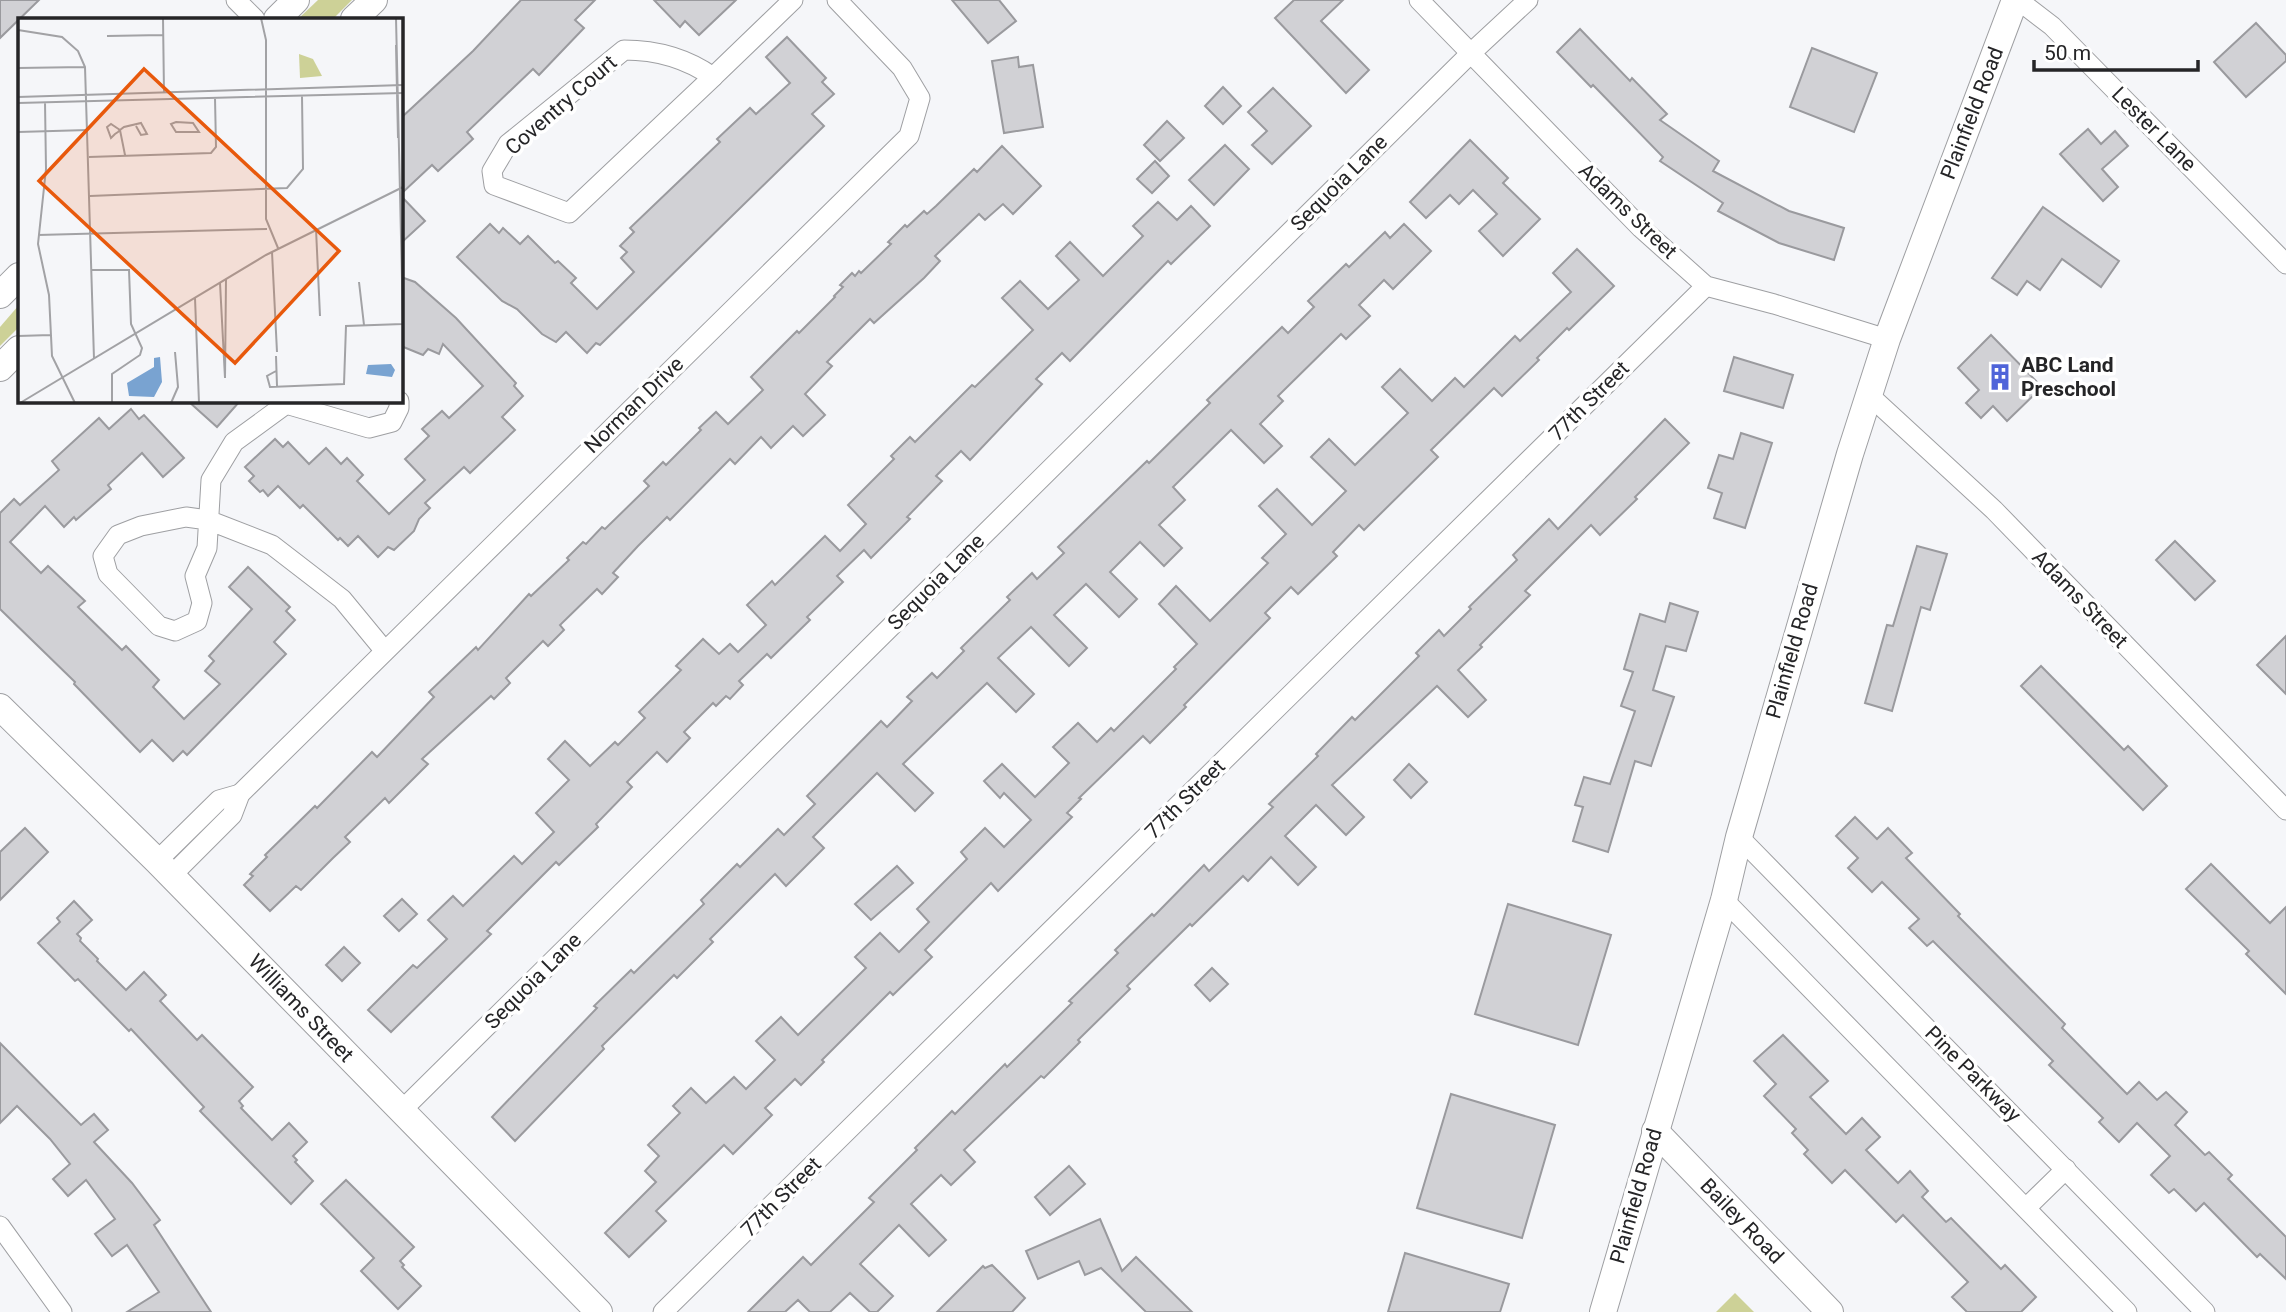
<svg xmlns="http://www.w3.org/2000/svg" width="2286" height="1312" font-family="Roboto,sans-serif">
<rect width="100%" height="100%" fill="#f5f6f9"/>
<g fill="#cdd197">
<polygon points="318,0 352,0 333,19 298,19"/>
<polygon points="19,305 19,327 0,346 0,327"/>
<polygon points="1735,1293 1754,1312 1716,1312"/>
</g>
<g fill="#d1d1d5" stroke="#9a9a9e" stroke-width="2">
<polygon points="0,0 39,0 0,38"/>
<polygon points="521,0 595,0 575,20 584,28 539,75 533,69 467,132 473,139 438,171 432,165 401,194 401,118 473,51"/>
<polygon points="654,0 736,0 699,35 685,21 680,27"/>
<polygon points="952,0 999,0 1016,21 988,43"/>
<polygon points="1294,0 1343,0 1321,21 1369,70 1346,93 1275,18"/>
<polygon points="2256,23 2286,55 2286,61 2246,97 2214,62"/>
<polygon points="1580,29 1630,81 1632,78 1667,114 1660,120 1719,161 1713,171 1789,211 1844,228 1834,260 1779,243 1718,211 1723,203 1660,161 1663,157 1593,85 1591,87 1557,52"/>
<polygon points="787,37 826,78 822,82 834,94 812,114 824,126 600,345 596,343 587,353 566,332 556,342 542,334 517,309 502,301 457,257 490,224 499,233 503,228 520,244 528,236 555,263 558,261 576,278 571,283 597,309 634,272 621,258 627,252 620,246 634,232 630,228 720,142 717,139 750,108 756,114 790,83 766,57"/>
<polygon points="1812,48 1877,73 1854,132 1790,107"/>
<polygon points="1018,57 1019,67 1033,65 1043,127 1004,133 992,61"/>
<polygon points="1223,87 1241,106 1223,124 1205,106"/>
<polygon points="1273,88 1311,126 1272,164 1252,145 1267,131 1248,112"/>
<polygon points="1167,121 1184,138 1160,161 1144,145"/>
<polygon points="2088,129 2101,144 2115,131 2128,146 2102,169 2118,187 2103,201 2060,154"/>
<polygon points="1470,140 1508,178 1503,183 1540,219 1503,256 1479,231 1497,214 1473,190 1459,204 1450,195 1426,218 1410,202"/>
<polygon points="1225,145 1249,169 1214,205 1189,180"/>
<polygon points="1002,146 1041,186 1013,214 1003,204 985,220 979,214 935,256 940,261 924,278 874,323 870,319 827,362 832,366 805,394 825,415 803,436 793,426 771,448 761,437 735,464 730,459 670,520 667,517 638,546 613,573 618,577 602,594 597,589 560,625 564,630 548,646 543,641 506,678 510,683 494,699 491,696 422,759 428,764 389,803 385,798 345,837 350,842 333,858 301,890 296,886 270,911 244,885 253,876 250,874 267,857 265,855 315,806 317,808 372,752 377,757 434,697 429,692 476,647 478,650 529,594 531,596 569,560 567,558 583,542 586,544 602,527 605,529 649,486 644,481 663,462 666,465 701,430 699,428 716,412 728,424 763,390 751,377 797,331 799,333 835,297 834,296 843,287 840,285 852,273 855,276 859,271 861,273 891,244 888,242 905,225 907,227 924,211 927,214 936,206 974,169 977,172"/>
<polygon points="1155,161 1169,176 1152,193 1137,179"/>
<polygon points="401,196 425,221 401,243"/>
<polygon points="1158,202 1177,220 1191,206 1210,226 1171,264 1168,261 1070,361 1062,353 1036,379 1042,384 970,460 961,451 936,476 942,481 907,517 910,519 871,558 864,550 837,576 843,582 807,617 810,620 771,658 767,654 739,681 743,685 730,699 726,696 716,706 713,703 684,732 690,738 667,762 657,752 627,782 632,787 596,824 598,827 559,865 556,862 487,931 491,934 391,1032 368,1010 413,965 417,968 447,939 428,920 453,896 463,906 514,856 522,864 554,832 536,813 569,780 548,759 565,741 590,766 615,742 618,745 645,718 639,712 681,670 676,666 703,639 719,654 730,644 738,652 766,625 747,605 772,581 775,585 825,536 840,551 866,524 848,505 894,459 891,456 910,437 915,442 972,385 975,387 1033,330 1002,298 1020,281 1048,309 1079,280 1056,256 1070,242 1103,276 1143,236 1133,226"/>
<polygon points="2043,207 2119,261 2101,287 2062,259 2040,290 2027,281 2017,295 1992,278"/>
<polygon points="1404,224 1431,251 1393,289 1384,280 1359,305 1370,316 1346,339 1341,334 1278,396 1283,401 1260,424 1282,446 1264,463 1231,430 1173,487 1185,500 1159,525 1182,548 1164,566 1140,542 1110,572 1137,599 1119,617 1086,584 1054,615 1087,648 1069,666 1031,627 998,658 1034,694 1016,712 987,683 939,729 903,764 933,793 915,811 877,773 813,837 824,848 786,886 775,874 710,939 713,942 677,978 674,975 602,1046 604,1049 515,1141 492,1117 597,1008 594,1006 631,970 634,973 704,904 701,900 737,864 740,867 778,829 784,835 815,804 807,796 881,721 887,727 912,701 907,697 932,673 937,678 964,651 961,648 1010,600 1007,597 1032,573 1037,579 1064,553 1058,547 1147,461 1149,463 1210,403 1207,400 1245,363 1282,327 1288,333 1314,307 1308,301 1346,264 1349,267 1385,232 1390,238"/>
<polygon points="1577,249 1614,286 1569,330 1567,328 1537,358 1539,360 1502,396 1494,388 1431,450 1438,457 1364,530 1359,525 1333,552 1337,556 1298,594 1291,587 1265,613 1270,618 1184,705 1186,707 1150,743 1143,736 1079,798 1081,799 1067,813 1072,817 998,891 991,883 925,950 932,957 893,995 890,992 822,1060 824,1062 801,1085 795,1079 765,1108 772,1115 733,1154 724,1145 656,1211 666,1221 629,1257 605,1233 656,1182 645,1171 659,1156 648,1145 680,1113 673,1106 691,1088 706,1103 734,1077 746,1089 775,1060 756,1041 781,1017 798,1035 866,968 855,957 880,933 899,952 929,922 917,909 967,859 961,852 985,828 1004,847 1031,820 1004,793 1000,798 984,781 1002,764 1035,797 1069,763 1053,747 1078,723 1097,742 1111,728 1114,731 1176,669 1174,667 1197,644 1159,604 1176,586 1210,621 1268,563 1262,558 1286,534 1259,506 1277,489 1312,525 1346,491 1311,457 1329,439 1355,465 1408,413 1382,387 1400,369 1432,401 1455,378 1464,387 1515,336 1520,341 1571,292 1553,273"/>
<polygon points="401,277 415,282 456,318 516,383 514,386 523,396 502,417 515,430 470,473 464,467 425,503 430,508 419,519 414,531 394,550 388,547 378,557 358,536 348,546 340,538 338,540 303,505 300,508 278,486 268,496 263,490 260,492 249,481 254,476 245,467 275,439 283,447 288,442 309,464 326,448 341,464 347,458 363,475 357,481 389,514 425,480 405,459 429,436 422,429 442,411 449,418 483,386 443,344 439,354 428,349 423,355 401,346"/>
<polygon points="1991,335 2042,387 2007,421 1993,406 1981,418 1966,403 1979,390 1958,368"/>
<polygon points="1734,357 1793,375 1783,408 1724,391"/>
<polygon points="188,401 240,401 217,427"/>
<polygon points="131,409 139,419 144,415 184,458 163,477 142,453 108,485 111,489 76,520 74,517 64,527 45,506 10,542 41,573 48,566 85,601 78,607 122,650 126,646 159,680 153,687 184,719 220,684 205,671 214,661 209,656 252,609 229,587 248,567 290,607 286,611 295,620 274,642 286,654 187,755 183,751 173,761 152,740 140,752 74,684 75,682 0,609 0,513 14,499 20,505 59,470 52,461 99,418 109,429"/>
<polygon points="1665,419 1689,443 1635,497 1637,499 1600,535 1591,525 1525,591 1530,595 1480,645 1482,647 1458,670 1486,700 1468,717 1437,686 1332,785 1364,817 1346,835 1316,805 1285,836 1316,867 1298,885 1271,857 1248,881 1243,876 1192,926 1190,924 1127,986 1130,989 1078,1040 1080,1042 1044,1078 1041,1076 964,1150 975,1162 951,1185 941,1175 911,1204 946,1240 929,1256 899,1225 860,1264 893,1296 877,1312 870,1312 850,1293 830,1312 810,1312 798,1300 785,1312 748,1312 803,1257 811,1265 874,1202 869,1198 917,1150 915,1148 952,1111 955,1114 1005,1064 1007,1067 1072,1003 1069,1001 1118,953 1115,950 1152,914 1154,916 1204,865 1209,871 1273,807 1269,804 1318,756 1316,754 1352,717 1355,720 1419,656 1416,653 1439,630 1444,636 1471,609 1469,607 1517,560 1513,555 1549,519 1558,529"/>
<polygon points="1741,433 1772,443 1745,528 1714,518 1722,493 1708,488 1719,455 1733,459"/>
<polygon points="2175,541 2215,581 2195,600 2156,560"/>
<polygon points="1917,546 1947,554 1930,610 1921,607 1892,711 1865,703 1887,625 1893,626"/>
<polygon points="1670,603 1698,612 1686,651 1666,646 1653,690 1674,697 1651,766 1635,761 1608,852 1573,841 1583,807 1575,805 1584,777 1610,784 1635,711 1621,706 1633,672 1624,669 1640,614 1665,622"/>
<polygon points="2286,636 2286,694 2257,665"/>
<polygon points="2041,666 2124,750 2128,746 2167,786 2143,810 2021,686"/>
<polygon points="1409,764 1427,782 1411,798 1394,780"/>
<polygon points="1855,817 1877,839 1888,828 1912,853 1906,858 1960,914 1958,916 2065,1024 2062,1028 2127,1094 2139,1082 2157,1100 2166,1092 2187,1112 2175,1125 2205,1155 2209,1152 2232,1175 2228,1179 2286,1237 2286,1279 2260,1254 2257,1257 2204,1203 2196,1211 2174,1189 2169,1193 2151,1175 2170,1156 2137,1123 2119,1142 2099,1122 2103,1118 2049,1065 2053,1061 1933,941 1927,946 1909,928 1919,919 1882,882 1872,892 1848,868 1858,858 1836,836"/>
<polygon points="25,828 48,852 0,900 0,852"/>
<polygon points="2211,864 2270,923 2286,907 2286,994 2246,954 2249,951 2186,889"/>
<polygon points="897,866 913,883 871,920 855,904"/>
<polygon points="402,899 417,914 399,931 384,916"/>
<polygon points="74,901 92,920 77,934 81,938 80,941 98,959 97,961 126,990 144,972 166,995 160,1001 197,1040 202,1035 253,1087 239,1101 243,1106 241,1108 272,1140 289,1123 307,1142 293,1156 297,1160 295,1162 313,1181 291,1204 200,1111 204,1107 131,1029 129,1031 78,979 75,981 38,943 60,922 57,918"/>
<polygon points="1508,904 1611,935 1578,1045 1475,1014"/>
<polygon points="344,947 360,963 342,981 326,965"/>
<polygon points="1212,968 1228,984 1210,1001 1195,985"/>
<polygon points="1783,1035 1828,1081 1810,1097 1846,1134 1862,1118 1880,1137 1866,1150 1898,1183 1910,1171 1928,1191 1922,1197 1946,1222 1951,1218 2001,1269 2005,1265 2036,1297 2021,1312 1967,1312 1952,1297 1968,1282 1903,1215 1896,1222 1845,1170 1832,1183 1804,1154 1808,1150 1792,1133 1796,1129 1764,1096 1776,1084 1754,1061"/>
<polygon points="0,1043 81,1125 94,1114 108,1130 94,1142 132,1183 160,1220 154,1225 211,1312 127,1312 159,1292 127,1245 112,1256 95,1234 115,1219 86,1180 68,1196 53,1179 70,1164 50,1139 17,1106 0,1123"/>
<polygon points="1451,1094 1555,1125 1522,1238 1417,1208"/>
<polygon points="1069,1166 1085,1184 1050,1215 1035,1197"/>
<polygon points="346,1180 414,1247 400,1261 404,1265 402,1267 421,1286 398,1309 361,1271 374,1258 321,1204"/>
<polygon points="1100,1219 1122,1271 1136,1257 1192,1312 1146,1312 1101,1268 1085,1275 1079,1261 1038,1279 1026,1251"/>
<polygon points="1405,1253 1509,1284 1500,1312 1388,1312"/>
<polygon points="992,1265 1025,1298 1012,1312 937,1312 983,1266 985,1268"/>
</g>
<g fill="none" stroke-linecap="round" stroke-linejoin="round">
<defs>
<g id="street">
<polyline points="236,0 255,19"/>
<polyline points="1419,0 1641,228 1706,286 1774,304 1887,339"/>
<polyline points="2018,0 2052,26 2286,264"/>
<path d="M 624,50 C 657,50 686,58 713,77 L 569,213 L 494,185 L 492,171 L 508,144 Z"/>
<polyline points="713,77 793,0"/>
<polyline points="1869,395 1994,510 2286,810"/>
<polyline points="286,404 234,442 211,480 207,548 195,576 202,603 197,621 175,631 159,626 108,574 103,556 118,535 141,526 186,517 208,520 272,545 342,599 384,650"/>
<polyline points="286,404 369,428 392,422 399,408 399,401"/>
<polyline points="1739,837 2205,1312"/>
<polyline points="157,861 219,800 240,794"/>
<polyline points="171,876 232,815 240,794 909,136 920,98 902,68 837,0"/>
<polyline points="1724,900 2127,1312"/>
<polyline points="401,1111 1471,53 1528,0"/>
<polyline points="2026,1208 2066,1169"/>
<polyline points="0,1226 62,1312"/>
<polyline points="663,1312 1706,286"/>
</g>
<g id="secondary">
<polyline points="277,19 296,0"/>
<polyline points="354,19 374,0"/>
<polyline points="0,295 19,276"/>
<polyline points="0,368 19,349"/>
<polyline points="0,707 157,861 599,1312"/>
<polyline points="1655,1131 1830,1312"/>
<polyline points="1603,1312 1724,900 1739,837 1850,454 1887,339 2015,0"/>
</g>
</defs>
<use href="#street" stroke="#9e9fa2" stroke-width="21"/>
<use href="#secondary" stroke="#9e9fa2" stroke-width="28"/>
<use href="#street" stroke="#fff" stroke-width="19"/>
<use href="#secondary" stroke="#fff" stroke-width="26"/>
</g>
<defs>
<symbol id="building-bare" viewBox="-9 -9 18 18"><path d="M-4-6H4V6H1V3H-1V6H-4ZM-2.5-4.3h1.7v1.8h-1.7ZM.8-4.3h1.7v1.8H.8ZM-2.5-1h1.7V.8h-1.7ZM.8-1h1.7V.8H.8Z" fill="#4f64d9" stroke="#fff" stroke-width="2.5" paint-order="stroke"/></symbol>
</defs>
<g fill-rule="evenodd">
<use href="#building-bare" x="1981" y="358" width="38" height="38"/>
</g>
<g text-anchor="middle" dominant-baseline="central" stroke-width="7" stroke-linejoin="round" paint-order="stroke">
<g font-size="21" fill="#252527" stroke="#fff">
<text transform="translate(561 105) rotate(-41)">Coventry Court</text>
<text transform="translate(1972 113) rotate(-69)">Plainfield Road</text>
<text transform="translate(2154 129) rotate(45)">Lester Lane</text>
<text transform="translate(1339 183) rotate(-45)">Sequoia Lane</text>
<text transform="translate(1628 211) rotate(44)">Adams Street</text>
<text transform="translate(1589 401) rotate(-45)">77th Street</text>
<text transform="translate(634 405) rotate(-44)">Norman Drive</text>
<text transform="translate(936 582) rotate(-45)">Sequoia Lane</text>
<text transform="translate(2080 599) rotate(46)">Adams Street</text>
<text transform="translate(1792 651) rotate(-74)">Plainfield Road</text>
<text transform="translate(1185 799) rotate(-45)">77th Street</text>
<text transform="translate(533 981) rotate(-45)">Sequoia Lane</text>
<text transform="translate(301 1008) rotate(46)">Williams Street</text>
<text transform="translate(1973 1074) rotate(45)">Pine Parkway</text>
<text transform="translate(1636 1196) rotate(-74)">Plainfield Road</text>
<text transform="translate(781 1197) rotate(-45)">77th Street</text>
<text transform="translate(1742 1221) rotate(46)">Bailey Road</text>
</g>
<g font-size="21" font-weight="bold" fill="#252527" stroke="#fff" text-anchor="start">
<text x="2021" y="365">ABC Land<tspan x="2021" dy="24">Preschool</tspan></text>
</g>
</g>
<g transform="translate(18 18)">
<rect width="385" height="385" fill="#f5f6f9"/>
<path d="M 281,36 L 295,41 L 304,58 L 282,60 Z" fill="#cdd197"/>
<path d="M 142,339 L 144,364 L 136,379 L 111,378 L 109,365 L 136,349 L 136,340 ZM 373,346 L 377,352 L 374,359 L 348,356 L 350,347 Z" fill="#79a3d1"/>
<path fill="none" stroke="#a2a2a5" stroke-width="2" d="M 145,0 L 146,75M 243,0 L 248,22 L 248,201 L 260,230M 378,0 L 385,306M 0,12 L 44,19 L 60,33 L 67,49 L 76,341M 89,18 L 145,17M 378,27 L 380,120M 0,50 L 67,49M 0,79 L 385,67M 27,84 L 28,151 L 20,226 L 31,277 L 34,338 L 57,385M 0,85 L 385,75M 158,104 L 175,105 L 181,114 L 158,114 L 153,106 ZM 0,114 L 70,112M 107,137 L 102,112 L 93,106 L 89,109 L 93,120 L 97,116 L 100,114 L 102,112 L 106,109 L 123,105 L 129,116 L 123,117 L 118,108M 71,139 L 193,135 L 198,129 L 197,80M 72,178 L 269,170 L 285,151 L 284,78M 298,211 L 302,298M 20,217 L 249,211M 254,234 L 259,334M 74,252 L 111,252 L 113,306 L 124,330 L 122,337 L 94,356 L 94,385M 341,264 L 346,307M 202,265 L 207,360 L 208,261M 177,280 L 181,385M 0,318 L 33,317M 258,338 L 259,368M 258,353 L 249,358 L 252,369 L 326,366 L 328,308 L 385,306M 2,385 L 248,237 L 385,169M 153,385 L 160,369 L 157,334"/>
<path fill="#e8590c" fill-opacity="0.15" stroke="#e8590c" stroke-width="3.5" d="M 126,51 L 321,233 L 217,345 L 21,163 Z"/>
<rect width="385" height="385" fill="none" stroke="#252527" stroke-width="3.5"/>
</g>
<path d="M2034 60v10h164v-10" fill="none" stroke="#252527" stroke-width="3.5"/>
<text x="2044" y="60" font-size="21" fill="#252527" stroke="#ffffff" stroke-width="5" paint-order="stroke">50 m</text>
</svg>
